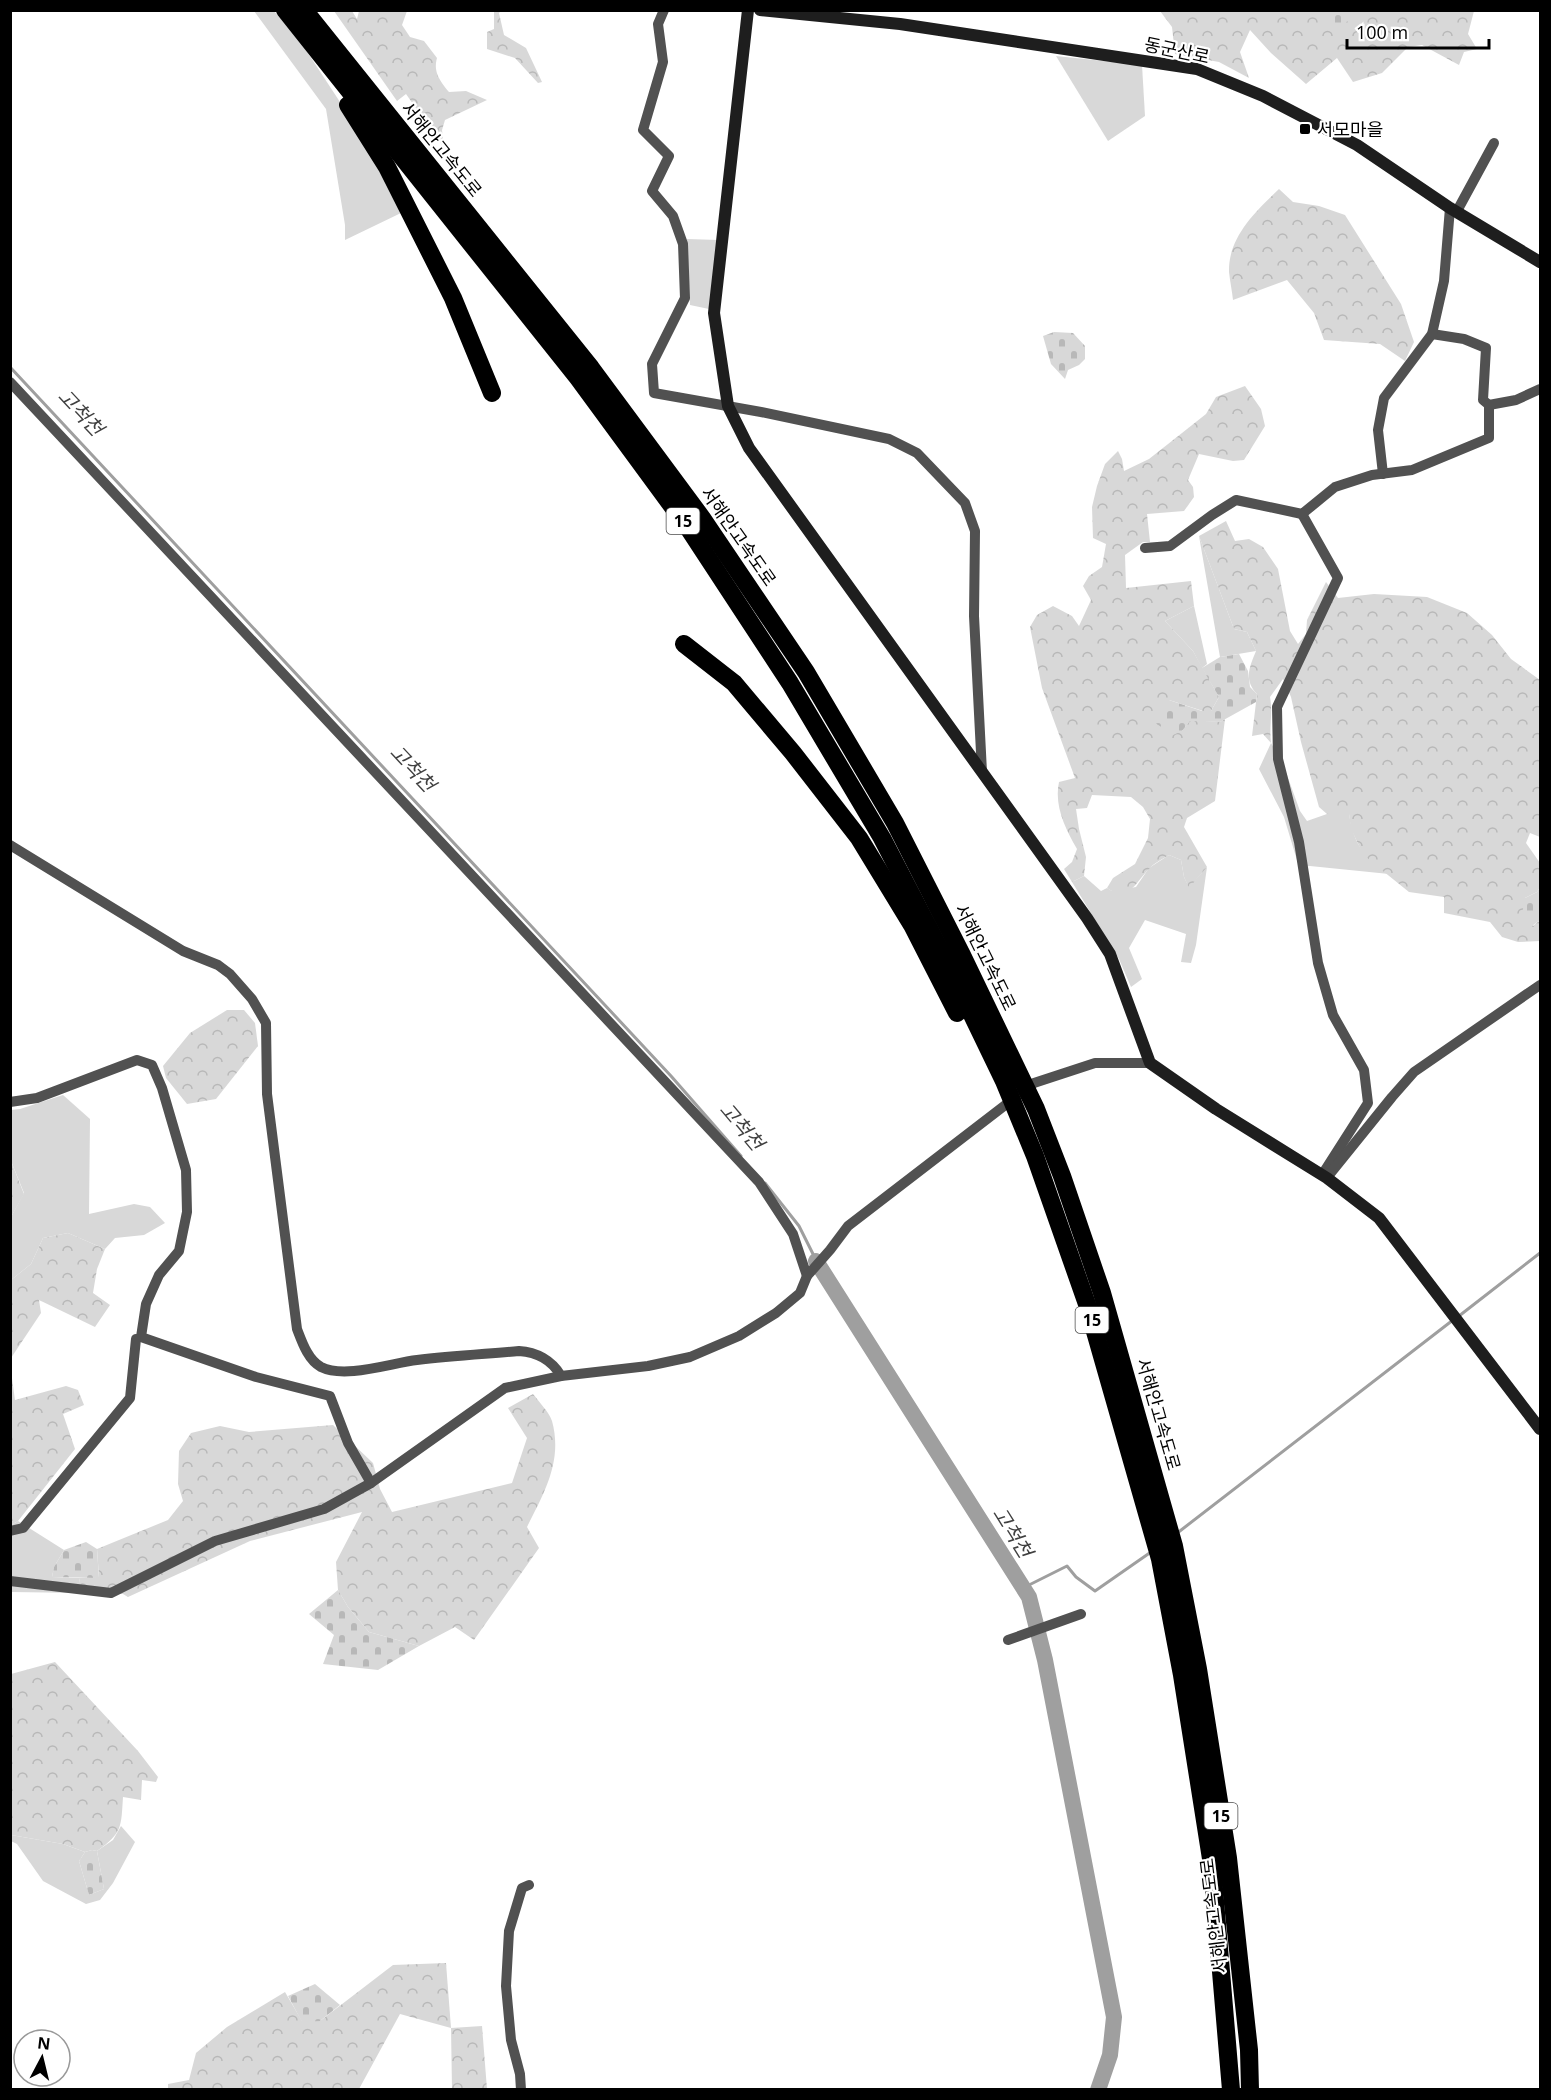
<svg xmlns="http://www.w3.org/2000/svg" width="1551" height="2100" font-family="'Open Sans','Noto Sans KR',sans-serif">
<defs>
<pattern id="forest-crowns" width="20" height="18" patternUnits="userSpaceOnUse" patternTransform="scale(1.5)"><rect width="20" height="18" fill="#d8d8d8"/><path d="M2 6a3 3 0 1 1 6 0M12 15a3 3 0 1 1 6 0" fill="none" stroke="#b8b8b8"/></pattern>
<pattern id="cemetery-stones" width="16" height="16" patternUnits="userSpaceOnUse" patternTransform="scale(1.5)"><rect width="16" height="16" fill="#d8d8d8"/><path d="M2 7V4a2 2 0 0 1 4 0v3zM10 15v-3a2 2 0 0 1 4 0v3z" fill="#b8b8b8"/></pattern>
</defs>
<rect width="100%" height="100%" fill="#fff"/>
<g fill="#d8d8d8">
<polygon points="254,11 274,11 302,44 374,154 401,213 345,240 345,225 326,109"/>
<polygon points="1056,56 1142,65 1145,116 1108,141"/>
<polygon points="687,239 719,240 709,309 690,305"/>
<polygon points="1199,536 1234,629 1247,632 1256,651 1220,657"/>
<polygon points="1194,606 1207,664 1202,668 1193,651 1165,621"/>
<path d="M 1271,743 L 1283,764 L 1300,811 L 1307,821 L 1327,814 L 1349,814 C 1354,845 1364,857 1389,874 L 1310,866 L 1299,867 L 1284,817 L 1259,769 Z"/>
<polygon points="1169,855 1181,860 1184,877 1189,887 1207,867 1196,945 1191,963 1181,962 1186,934 1145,920 1129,948 1142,979 1131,987 1119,959 1072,882 1084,876 1101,891 1107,888 1112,891 1136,887 1149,868"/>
<polygon points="63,1095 90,1119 89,1214 134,1204 150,1207 165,1223 144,1235 115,1238 105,1249 68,1233 43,1238 31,1264 11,1280 11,1217 24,1193 11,1161 11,1110 20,1109"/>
<polygon points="18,1521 64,1550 54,1567 52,1577 79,1578 82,1593 11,1592 11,1525"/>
<polygon points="121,1826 135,1842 113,1883 100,1900 86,1904 43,1881 17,1844 11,1841 11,1835 63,1844 85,1852 79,1861 89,1895 104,1889 97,1851 113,1840"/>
</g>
<g fill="url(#forest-crowns)">
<path d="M 334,11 L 352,11 L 357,19 L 359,11 L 407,11 L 402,25 L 410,37 L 424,41 L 437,58 C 433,72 440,81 449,92 L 466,91 L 487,100 L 445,120 L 442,130 L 444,148 L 406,94 L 397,101 Z"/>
<polygon points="494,11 501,11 499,13 504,35 526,48 542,82 538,83 515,58 487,49 487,32 494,29"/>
<polygon points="1160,11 1474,11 1468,34 1477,49 1464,52 1459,65 1422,45 1408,47 1382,73 1353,82 1337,58 1306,84 1271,53 1250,30 1240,52 1249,78 1219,62 1175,54 1172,27"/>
<path d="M 1279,189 L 1293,202 L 1319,206 L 1345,215 L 1401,304 L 1414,342 L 1405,361 L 1380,344 L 1324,340 L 1314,313 L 1287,280 L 1233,300 C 1232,291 1230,281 1229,272 C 1228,237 1256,211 1279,189 Z"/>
<path d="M 1245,386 L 1261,409 L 1265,426 L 1244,460 L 1233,461 L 1199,454 L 1188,480 L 1193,487 L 1194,497 L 1184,511 L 1147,514 L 1150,542 L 1143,542 L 1125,555 L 1126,588 L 1191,581 L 1194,606 L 1165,621 L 1193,651 L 1219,697 L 1211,711 L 1203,711 L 1169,700 L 1182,731 L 1190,720 L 1220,722 L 1225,719 L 1215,801 L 1187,818 L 1184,827 L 1207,867 L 1189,888 L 1184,877 L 1181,860 L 1169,855 C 1163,859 1154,863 1149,869 C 1136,881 1129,904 1107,888 L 1113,878 L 1135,864 L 1148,838 L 1150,819 L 1143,807 L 1131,797 L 1092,795 L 1087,808 L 1076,809 L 1079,829 L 1086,857 L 1084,876 L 1072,882 L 1064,869 L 1072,862 L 1077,849 C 1065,828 1054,806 1059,782 L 1075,778 L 1042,688 L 1030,627 L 1037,615 L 1053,606 L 1072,616 L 1079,626 L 1091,600 L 1083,586 L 1089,576 L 1102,567 L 1106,544 L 1093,538 L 1092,507 L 1097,486 L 1105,464 L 1118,451 L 1122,459 L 1124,471 L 1149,459 L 1182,433 L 1206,414 L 1216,397 Z"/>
<path d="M 1226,521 L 1235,541 L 1249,539 L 1263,547 L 1278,569 L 1290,631 L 1298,644 L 1306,634 L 1307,620 L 1326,582 L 1338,598 L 1374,594 L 1427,597 L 1467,613 L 1492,635 L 1511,659 L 1540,680 L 1540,837 L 1530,833 L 1526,843 L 1540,863 L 1540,887 L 1537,892 L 1525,898 L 1533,926 L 1540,920 L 1540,941 L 1518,942 L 1502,937 L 1490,922 L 1444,913 L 1444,897 L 1409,892 L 1373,863 L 1363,854 L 1351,829 L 1349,814 L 1327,814 L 1319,807 L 1301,742 L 1291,697 L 1283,679 L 1270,697 C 1273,713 1269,727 1271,743 L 1263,734 L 1252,736 L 1257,694 C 1243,680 1250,666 1256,651 L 1247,632 L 1234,629 L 1199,536 Z"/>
<polygon points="227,1010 244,1010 255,1023 258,1046 216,1099 187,1104 166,1078 163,1066 190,1033"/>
<polygon points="11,1161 24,1194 11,1217"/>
<polygon points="68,1233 105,1249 97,1269 93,1293 110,1305 95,1327 39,1300 41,1313 11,1358 11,1280 31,1264 43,1238"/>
<polygon points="11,1371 15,1400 66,1386 78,1390 84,1405 63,1414 75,1449 18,1521 11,1525"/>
<path d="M 533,1394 C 539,1402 549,1412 552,1421 C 563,1461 544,1493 527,1527 L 539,1548 L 474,1640 L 455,1627 L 419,1646 L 369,1632 L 348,1607 L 338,1590 L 336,1562 L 362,1512 L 250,1541 L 128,1597 L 123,1594 L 82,1593 L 79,1578 L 99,1577 L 97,1549 L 168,1520 L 183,1501 L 178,1484 L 179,1451 L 191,1433 L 220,1426 L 249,1432 L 333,1425 L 373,1463 L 380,1489 L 392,1512 L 512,1483 L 527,1438 L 508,1408 Z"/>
<path d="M 55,1662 L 138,1751 L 158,1777 L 156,1782 L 142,1780 L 141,1800 L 123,1797 C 121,1826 123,1833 97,1851 L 92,1850 L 85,1852 L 63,1844 L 11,1835 L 11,1674 Z"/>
<polygon points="446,1963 451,2028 482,2026 487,2089 452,2089 451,2028 400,2014 359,2089 168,2090 168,2084 189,2080 196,2053 227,2027 285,1992 302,2021 320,2021 393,1965"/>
</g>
<g fill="url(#cemetery-stones)">
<polygon points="1315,11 1361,11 1337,29 1320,23"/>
<polygon points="1054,332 1073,333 1085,346 1085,359 1079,365 1068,370 1065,379 1051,364 1043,336"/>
<polygon points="1239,654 1248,671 1250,687 1257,694 1256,702 1220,722 1190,721 1182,731 1173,735 1154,722 1156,712 1169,700 1202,711 1211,711 1219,697 1202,668 1220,657"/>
<polygon points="1540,887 1540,920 1532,926 1526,925 1522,914 1525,898 1537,892"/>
<polygon points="86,1542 97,1549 99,1578 52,1577 54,1567 64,1550"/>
<polygon points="338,1590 348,1607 369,1632 419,1646 378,1670 323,1664 334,1635 309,1614"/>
<polygon points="92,1850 97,1851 104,1889 89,1895 79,1861 85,1852"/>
<polygon points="315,1984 340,2005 320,2021 302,2022 288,1996"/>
</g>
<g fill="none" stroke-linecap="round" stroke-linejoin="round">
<g stroke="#9f9f9f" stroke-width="3">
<polyline points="10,367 671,1076 741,1156"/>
<polyline points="765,1183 799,1226 816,1260"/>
<polyline points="1459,1316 1540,1253"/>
<polyline points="1176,1534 1453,1320"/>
<polyline points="1023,1588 1067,1566 1076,1577 1095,1591 1151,1552"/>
</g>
<polyline stroke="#9f9f9f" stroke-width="16" points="816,1261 1029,1597 1045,1660 1114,2017 1110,2055 1098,2090"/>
<g stroke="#515151" stroke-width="10">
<polyline points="664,10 658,24 663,62 643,130 669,156 652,191 673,216 683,244 685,298 652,364 654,393 761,412 889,439 917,453 965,503 975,531 974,616 982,772"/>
<polyline points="1457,211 1494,143"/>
<polyline points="1432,334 1464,339 1486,348 1483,400 1489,405"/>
<polyline points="10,382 759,1182 793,1234 807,1276"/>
<polyline points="1383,474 1378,430 1384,398 1432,334 1444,281 1450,208"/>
<polyline points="1302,514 1338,578 1277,707 1278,759 1299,842 1318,963 1333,1015 1364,1070 1368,1103 1322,1175"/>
<polyline points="1145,548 1170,546 1212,515 1236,500 1302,514 1335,487 1372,475 1412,470 1489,438 1489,405 1516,400 1540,389"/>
<path d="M 10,845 L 183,951 L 218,965 L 230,974 L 252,999 L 266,1023 L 267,1094 L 297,1329 C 302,1342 308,1360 321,1367 C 345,1379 391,1363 417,1360 C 451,1356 485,1354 519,1351 C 536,1352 552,1360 561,1376"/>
<polyline points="10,1102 37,1098 137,1060 152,1065 162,1088 186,1170 187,1212 179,1251 159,1275 146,1304 141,1337 256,1377 330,1396 348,1443 371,1483"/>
<polyline points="1329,1175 1392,1097 1414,1072 1540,985"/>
<polyline points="10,1531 23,1528 130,1398 136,1339"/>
<polyline points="10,1581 111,1593 215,1541 324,1509 371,1483 505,1388 561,1376 648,1366 690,1357 739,1336 776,1313 800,1293 807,1276 830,1250 848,1226 1034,1083 1095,1063 1150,1063"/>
<polyline points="1008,1640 1081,1614"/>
<polyline points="521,2090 520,2074 511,2040 506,1986 509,1931 522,1888 529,1885"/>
</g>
<g stroke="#1e1e1e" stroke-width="12">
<polyline points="748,10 714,313 728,406 749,448 1087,918 1110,954 1150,1063 1216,1109 1327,1178 1379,1218 1540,1429"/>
<polyline points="760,10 900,24 1197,69 1263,96 1357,145 1450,208 1540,262"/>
</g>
<g stroke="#000" stroke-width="18">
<polyline points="285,10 578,378 689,529 790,683 882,838 947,963 1004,1081 1035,1156 1088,1307 1160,1559 1182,1675 1212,1865 1231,2090"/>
<polyline points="304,10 591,368 702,518 806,672 895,823 962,955 1036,1109 1062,1176 1102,1293 1174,1546 1198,1669 1228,1858 1249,2050 1250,2090"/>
<polyline points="348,105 387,167 453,298 492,393"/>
<polyline points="684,644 734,683 793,753 859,838 912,925 957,1013"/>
</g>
</g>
<rect fill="#000" stroke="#fff" stroke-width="2" x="1299" y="123" width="12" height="12" rx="3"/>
<g text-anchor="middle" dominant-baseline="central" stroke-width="4.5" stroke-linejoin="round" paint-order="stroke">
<g fill="#fff" stroke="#4c4c4c" stroke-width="1.5">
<rect x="666.5" y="508" width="33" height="26" rx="4.5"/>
<rect x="1075.5" y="1307" width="33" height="26" rx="4.5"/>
<rect x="1204.5" y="1803" width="33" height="26" rx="4.5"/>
</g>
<g font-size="16" font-weight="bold" fill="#000">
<text x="683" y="521">15</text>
<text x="1092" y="1320">15</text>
<text x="1221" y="1816">15</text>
</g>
<g font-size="18" fill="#000" stroke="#fff">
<text transform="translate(1177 50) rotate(12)">동군산로</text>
<text transform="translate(442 149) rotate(51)">서해안고속도로</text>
<text transform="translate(739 536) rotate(55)">서해안고속도로</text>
<text transform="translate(986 957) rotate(64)">서해안고속도로</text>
<text transform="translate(1159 1414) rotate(74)">서해안고속도로</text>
<text transform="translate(1213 1916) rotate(-97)">서해안고속도로</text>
</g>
<g font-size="18" fill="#000" stroke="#fff" text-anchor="start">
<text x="1317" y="129">서모마을</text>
</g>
<g font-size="20" font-style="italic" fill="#404040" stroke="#fff">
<text transform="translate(81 412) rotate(47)">고척천</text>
<text transform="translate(413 768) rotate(47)">고척천</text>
<text transform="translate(742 1126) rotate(50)">고척천</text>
<text transform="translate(1013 1532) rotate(58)">고척천</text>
</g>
</g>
<rect width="1551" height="2100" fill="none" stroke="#000000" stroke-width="24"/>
<g transform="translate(42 2058) rotate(7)"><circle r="28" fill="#ffffff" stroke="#999999" stroke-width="1.5"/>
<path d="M0-4.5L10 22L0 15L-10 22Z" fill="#000000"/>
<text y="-9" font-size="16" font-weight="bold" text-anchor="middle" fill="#000000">N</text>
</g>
<path d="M1347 39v9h142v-9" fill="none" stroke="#000000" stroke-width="3"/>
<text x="1356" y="39" font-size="18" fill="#000000" stroke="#ffffff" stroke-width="4.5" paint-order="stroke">100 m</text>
</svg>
